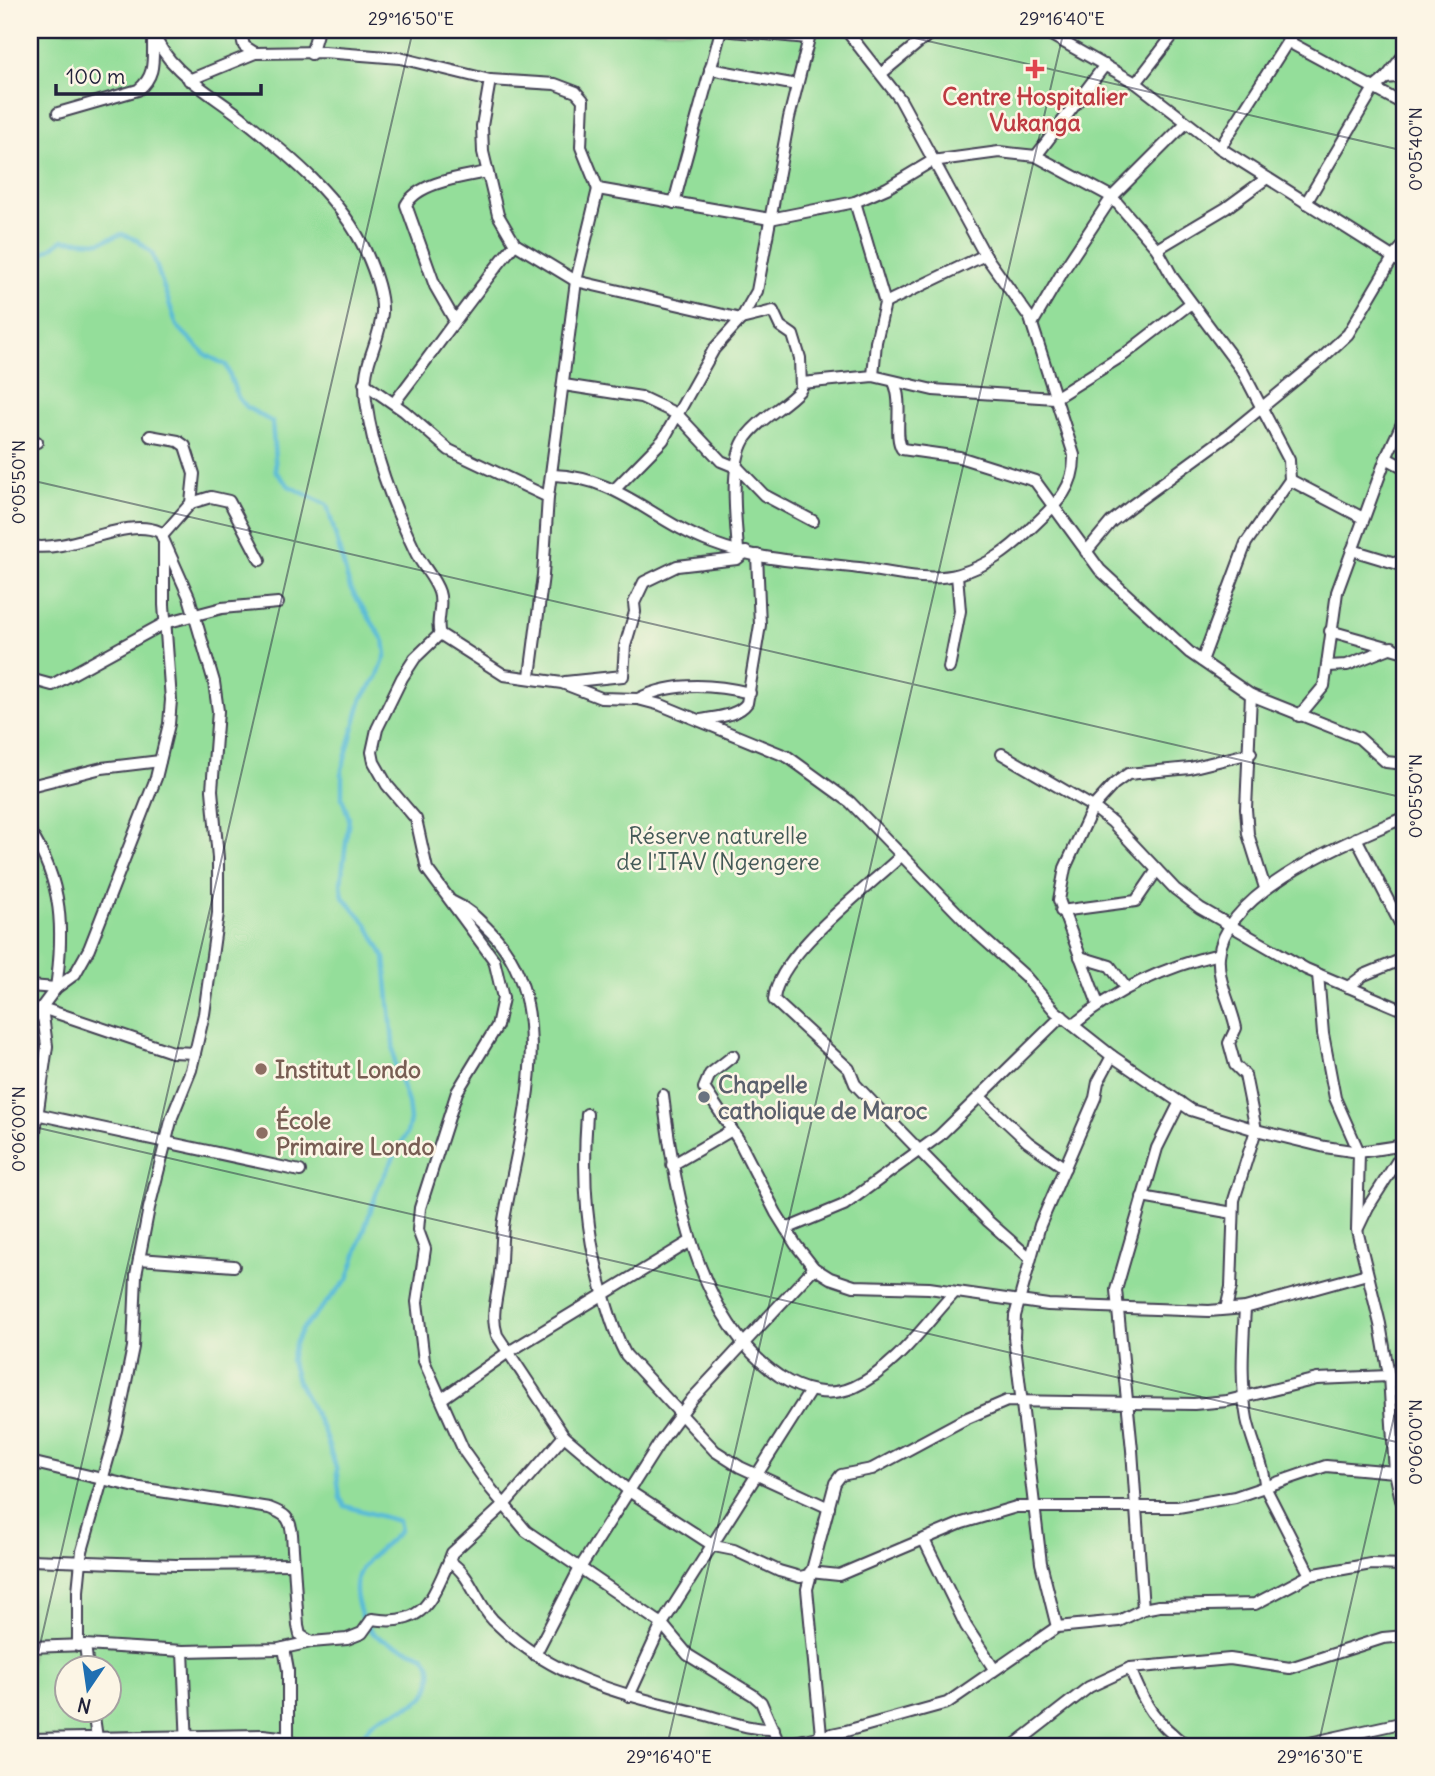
<svg xmlns="http://www.w3.org/2000/svg" width="1435" height="1776" font-family="Delius,sans-serif">
<rect width="100%" height="100%" fill="#fcf5e5"/>
<filter id="ink" filterUnits="userSpaceOnUse"><feTurbulence type="fractalNoise" baseFrequency=".0143" numOctaves="2"/><feDisplacementMap in="SourceGraphic" scale="14" xChannelSelector="R" yChannelSelector="G"/><feConvolveMatrix kernelMatrix="1 2 1 2 8 2 1 2 1" color-interpolation-filters="sRGB"/></filter>
<filter id="wash" filterUnits="userSpaceOnUse"><feTurbulence type="fractalNoise" baseFrequency=".00686" numOctaves="4" result="noise"/><feDisplacementMap in="SourceGraphic" scale="28" xChannelSelector="R" yChannelSelector="G"/><feGaussianBlur stdDeviation="1.57" result="paint"/><feColorMatrix in="noise" values="0 0 0 0 0 0 0 0 0 0 0 0 0 0 0 0 0 1.4 0 .05"/><feComposite in="paint" operator="in"/></filter>
<g filter="url(#wash)">
<rect width="100%" height="100%" fill="#f8e8d1"/>
<path fill="#94de9a" stroke="#5b806a" stroke-width="2" fill-rule="evenodd" d="M 30,30 L 1405,30 L 1405,1746 L 30,1746 ZM 66,1668 L 108,1668 L 108,1710 L 66,1710 Z"/>
<g fill="none" stroke-linecap="round" stroke-linejoin="round">
<g stroke="#58bbd6" stroke-width="4.5">
<path d="M 30,273 L 39,268 L 41,255 L 63,240 L 100,242 L 122,234 L 137,240 L 152,253 L 177,326 L 206,355 L 226,365 L 238,398 L 248,408 L 272,422 L 276,472 L 289,486 L 327,505 L 350,588 L 384,641 L 386,654 L 377,678 L 362,698 L 342,769 L 342,798 L 349,818 L 341,883 L 343,897 L 367,924 L 385,958 L 395,1064 L 408,1103 L 410,1120 L 407,1133 L 379,1185 L 348,1279 L 302,1329 L 294,1346 L 291,1361 L 297,1380 L 323,1429 L 336,1468 L 340,1498 L 345,1506 L 398,1521 L 400,1530 C 389,1544 372,1553 362,1568 C 356,1577 355,1589 357,1599 C 368,1664 428,1635 431,1671 C 435,1724 365,1697 362,1746"/>
<polyline points="30,305 30,311"/>
</g>
</g>
</g>
<g filter="url(#ink)">
<g fill="none" stroke-linecap="round" stroke-linejoin="round">
<defs>
<g id="street">
<path d="M 152,30 C 167,71 208,91 241,117 C 287,154 341,197 366,252 C 374,270 383,294 382,313 C 379,347 361,362 366,401 C 373,454 392,503 415,551 C 422,566 434,577 439,592 C 444,606 435,622 440,634 L 504,675 L 562,683 L 601,698 L 638,699 L 661,705 L 788,757 L 850,802 L 977,933 L 1025,976 L 1055,1011 L 1112,1056 L 1191,1110 L 1256,1130 L 1325,1147 L 1359,1152 L 1405,1145"/>
<polyline points="240,30 244,46 255,53 324,52 400,58 490,80 555,84 576,92 583,100 581,147 598,189 770,219 855,202 887,188 932,161 999,152 1036,156 1112,197 1157,249 1173,278 1243,372 1289,460 1290,480 1246,543 1202,661"/>
<polyline points="1042,30 1136,83 1220,148 1405,265"/>
<polyline points="1287,41 1405,105"/>
<polyline points="311,54 318,30"/>
<polyline points="710,69 797,85"/>
<polyline points="882,73 934,30"/>
<polyline points="1386,78 1405,53"/>
<polyline points="189,80 255,53"/>
<path d="M 490,80 L 482,126 L 483,152 L 498,215 L 515,244 L 576,281 L 741,319 L 773,311 L 780,326 L 793,335 L 800,358 L 801,389 C 785,407 761,417 747,436 C 728,460 736,521 738,550"/>
<polyline points="1136,83 1177,30"/>
<path d="M 58,113 L 138,90 C 155,77 153,62 153,42"/>
<polyline points="1220,148 1295,30"/>
<polyline points="1036,156 1105,65"/>
<polyline points="855,202 885,303 876,342 873,376"/>
<path d="M 674,203 C 689,145 706,88 721,30 L 808,38"/>
<polyline points="1306,203 1374,88 1386,78 1405,76"/>
<polyline points="1157,249 1226,208 1267,178"/>
<polyline points="885,303 985,255"/>
<path d="M 455,321 L 435,286 L 406,205 C 418,182 463,177 487,172"/>
<polyline points="1032,324 1063,271 1112,197 1185,124"/>
<path d="M 894,382 C 904,404 893,435 902,449 L 959,457 L 1035,481 L 1100,570 L 1190,653 L 1251,695 L 1359,738 L 1386,762 L 1405,764"/>
<polyline points="364,383 404,411 449,450 548,497"/>
<polyline points="802,383 873,376 933,390 1055,398 1125,354 1191,303"/>
<polyline points="564,385 641,397 677,414 721,461 738,468 764,495 813,521"/>
<path d="M 394,403 C 435,350 472,295 515,244"/>
<polyline points="150,436 178,441 185,446 194,474 191,503 162,536"/>
<polyline points="30,443 37,442"/>
<polyline points="1386,458 1405,468"/>
<path d="M 553,475 C 619,477 652,521 712,543 C 759,561 810,562 859,568 C 890,572 928,583 959,574 C 989,565 1009,550 1030,529 C 1054,506 1075,490 1074,455 L 1030,318 L 985,255 L 900,99 L 846,30"/>
<polyline points="1290,480 1363,518"/>
<polyline points="616,488 663,440 714,349 741,319 757,291 789,118 811,30"/>
<polyline points="191,503 211,497 229,501 260,560"/>
<path d="M 30,546 C 73,553 125,516 160,532 L 189,597 L 214,682 L 218,711 L 212,790 L 218,858 L 218,913 L 204,1014 L 191,1070 L 172,1117 L 149,1208 L 136,1275 L 133,1347 L 116,1431 L 82,1551 L 78,1591 L 78,1646"/>
<polyline points="1352,550 1405,566"/>
<polyline points="1086,552 1111,522 1131,506 1227,436 1322,358 1348,334 1394,256 1405,244"/>
<polyline points="1330,631 1405,652"/>
<polyline points="440,634 415,658 402,678 377,729 372,752 374,762 387,785 416,819 427,869 494,960 503,998 497,1026 457,1092 420,1208 418,1230 425,1249 417,1302 424,1361 464,1451 491,1489 526,1531 662,1624 688,1655 753,1695 761,1702 780,1746"/>
<polyline points="1328,666 1347,665 1392,647"/>
<polyline points="949,668 960,611 957,575"/>
<polyline points="530,676 543,575 548,497 576,281 598,189"/>
<polyline points="30,679 52,685 165,623 222,608 278,603"/>
<polyline points="565,682 623,676 625,646 635,612 634,603 644,582 677,566 737,559 746,552"/>
<polyline points="1251,695 1246,809 1248,834 1265,888"/>
<path d="M 638,699 C 673,681 713,684 750,693"/>
<polyline points="1299,716 1324,686 1337,592 1386,458 1405,417"/>
<path d="M 701,720 C 716,717 738,716 747,703 L 760,625 L 757,555"/>
<polyline points="1002,754 1093,807 1112,822 1175,889 1200,908 1306,969 1405,1011"/>
<polyline points="30,786 102,768 160,761"/>
<path d="M 30,832 C 63,881 64,931 56,988 L 30,986"/>
<polyline points="1356,838 1405,933"/>
<path d="M 902,855 C 868,888 777,954 774,1000 L 849,1069 L 855,1084 L 874,1104 L 988,1221 L 1030,1258"/>
<path d="M 453,902 C 469,909 478,919 490,931 C 563,1004 519,1131 504,1220 C 501,1237 502,1256 500,1273 C 498,1295 490,1314 497,1335 L 564,1436 L 629,1491 L 714,1546 L 734,1550 L 779,1571 L 800,1577 L 809,1575"/>
<polyline points="1061,911 1136,901 1157,870"/>
<polyline points="1080,957 1110,966 1126,988"/>
<polyline points="1318,974 1323,1034 1335,1098 1359,1152 1357,1230 1380,1324 1389,1376 1395,1472 1401,1500"/>
<polyline points="1348,987 1364,975 1405,958"/>
<polyline points="1098,1004 1059,900 1065,868 1093,807 1114,784 1128,774 1190,768 1251,753"/>
<polyline points="42,1008 172,1052 195,1053"/>
<polyline points="30,1023 56,988 75,974 89,949 156,778 169,724 171,700 164,605 164,544"/>
<path d="M 1073,1025 C 1116,989 1164,967 1219,954"/>
<polyline points="733,1056 710,1074 704,1088 738,1139 776,1213 796,1245 814,1268 830,1278 854,1286 929,1288 1048,1305 1209,1311 1245,1308 1367,1274"/>
<path d="M 663,1095 C 674,1189 696,1319 779,1376 C 802,1391 829,1398 854,1387 C 895,1369 925,1324 954,1293"/>
<polyline points="980,1097 1028,1142 1065,1168"/>
<polyline points="36,1114 300,1171"/>
<path d="M 587,1114 C 582,1181 586,1235 605,1300 C 611,1319 616,1338 626,1355 L 715,1451 L 740,1467 L 829,1508"/>
<polyline points="672,1165 732,1130"/>
<polyline points="30,1167 47,1046 42,1008"/>
<polyline points="1142,1197 1233,1213"/>
<polyline points="1358,1228 1368,1207 1405,1149"/>
<polyline points="786,1229 844,1205 939,1136 1062,1016"/>
<polyline points="139,1259 234,1266"/>
<path d="M 1245,1308 C 1243,1345 1240,1382 1247,1419 C 1251,1440 1266,1470 1265,1487 L 1310,1575"/>
<path d="M 1226,1309 L 1231,1287 L 1234,1200 L 1256,1130 L 1245,1075 L 1235,1065 L 1229,1043 L 1236,1028 C 1231,1004 1217,981 1219,956 C 1225,889 1353,840 1405,817"/>
<polyline points="443,1398 507,1353 691,1241"/>
<path d="M 564,1436 L 504,1505 L 452,1553 L 449,1561 C 472,1576 475,1601 493,1620 C 554,1681 626,1695 706,1715 C 728,1721 750,1730 774,1729"/>
<path d="M 30,1462 L 140,1488 L 269,1508 C 285,1514 290,1517 292,1534 L 298,1626 L 300,1635 L 311,1642"/>
<polyline points="924,1540 966,1626 994,1669"/>
<polyline points="30,1560 176,1565 293,1564"/>
<polyline points="810,1572 839,1575 962,1523 1016,1507 1178,1507 1235,1497 1326,1466 1395,1472"/>
<polyline points="1143,1609 1132,1450 1116,1290 1157,1148 1180,1102"/>
<polyline points="1057,1627 1041,1563 1014,1337 1015,1316 1040,1225 1095,1098 1098,1082 1112,1056"/>
<polyline points="85,1645 88,1668"/>
<path d="M 30,1647 L 85,1645 L 183,1651 L 279,1649 L 311,1642 L 347,1639 L 362,1633 L 372,1619 C 423,1627 430,1603 449,1561"/>
<polyline points="284,1648 288,1670 288,1746"/>
<polyline points="183,1651 187,1746"/>
<polyline points="535,1655 580,1568 660,1442 692,1399 814,1268"/>
<path d="M 1130,1668 C 1145,1706 1154,1721 1187,1746"/>
<polyline points="629,1696 662,1624 810,1391"/>
<polyline points="93,1710 98,1745"/>
<polyline points="821,1735 807,1589 835,1483 841,1475 872,1469 965,1419 1007,1401 1194,1404 1227,1401 1317,1379 1389,1376"/>
<polyline points="30,1739 263,1735 289,1738"/>
<polyline points="780,1745 846,1731 947,1703 1057,1627 1119,1621 1143,1609 1159,1606 1255,1604 1310,1575 1371,1564 1405,1565"/>
<polyline points="1013,1746 1089,1687 1130,1668 1230,1659 1290,1668 1383,1638 1405,1636"/>
<polyline points="1296,1746 1405,1722"/>
</g>
</defs>
<use href="#street" stroke="#424052" stroke-width="14"/>
<use href="#street" stroke="#fff" stroke-width="10"/>
</g>
</g>
<path fill="none" stroke="#22223b" stroke-width="2" stroke-opacity="0.45" d="M 880,30 L 1405,151M 30,480 L 1405,798M 30,1126 L 1405,1444M 30,1688 L 413,30M 667,1746 L 1064,30M 1318,1746 L 1405,1369"/>
<path fill="#e0444e" stroke="#fcf5e5" stroke-width="2.5" d="M1031.5 58.5h7v7h7v7h-7v7h-7v-7h-7v-7h7z"/>
<g fill="#8d6e63" stroke="#fcf5e5" stroke-width="2.5">
<circle cx="261" cy="1069" r="7"/>
<circle cx="262" cy="1133" r="7"/>
</g>
<circle fill="#6b7280" stroke="#fcf5e5" stroke-width="2.5" cx="704" cy="1097" r="7"/>
<g text-anchor="middle" dominant-baseline="central" stroke-width="5" stroke-linejoin="round" paint-order="stroke">
<g font-size="23" font-weight="bold" fill="#be3a42" stroke="#fcf5e5">
<text x="1035" y="96">Centre Hospitalier<tspan x="1035" dy="26">Vukanga</tspan></text>
</g>
<g font-size="23" fill="#445a58" stroke="#fcf5e5">
<text x="718" y="835">Réserve naturelle<tspan x="718" dy="26">de l'ITAV (Ngengere</tspan></text>
</g>
<g font-size="23" font-weight="bold" fill="#785e54" stroke="#fcf5e5" text-anchor="start">
<text x="275" y="1069">Institut Londo</text>
<text x="276" y="1120">École<tspan x="276" dy="26">Primaire Londo</tspan></text>
</g>
<g font-size="23" font-weight="bold" fill="#5b616d" stroke="#fcf5e5" text-anchor="start">
<text x="718" y="1084">Chapelle<tspan x="718" dy="26">catholique de Maroc</tspan></text>
</g>
</g>
<rect width="1435" height="1776" fill="none" stroke="#fcf5e5" stroke-width="77"/>
<g transform="translate(88 1689) rotate(193)"><circle r="33" fill="#fcf5e5" stroke="#a5a1a1" stroke-width="2"/>
<path d="M0-5L12 26L0 18L-12 26Z" fill="#1f6fb2"/>
<text y="-10" font-size="19" font-weight="bold" text-anchor="middle" fill="#22223b">N</text>
</g>
<path d="M56 84v10h205v-10" fill="none" stroke="#22223b" stroke-width="3.5"/>
<text x="66" y="84" font-size="21" fill="#22223b" stroke="#fcf5e5" stroke-width="5" paint-order="stroke">100 m</text>
<rect x="38" y="38" width="1358" height="1700" fill="none" stroke="#22223b" stroke-width="2.5"/>
<g font-size="18" text-anchor="middle" fill="#22223b">
<text x="411" y="25">29°16'50"E</text>
<text x="1062" y="25">29°16'40"E</text>
<text transform="translate(1416 149) rotate(-90)" y="6">0°05'40"N</text>
<text transform="translate(19 482) rotate(-90)" y="6">0°05'50"N</text>
<text transform="translate(1416 796) rotate(-90)" y="6">0°05'50"N</text>
<text transform="translate(19 1129) rotate(-90)" y="6">0°06'00"N</text>
<text transform="translate(1416 1442) rotate(-90)" y="6">0°06'00"N</text>
<text x="669" y="1763">29°16'40"E</text>
<text x="1320" y="1763">29°16'30"E</text>
</g>
</svg>
